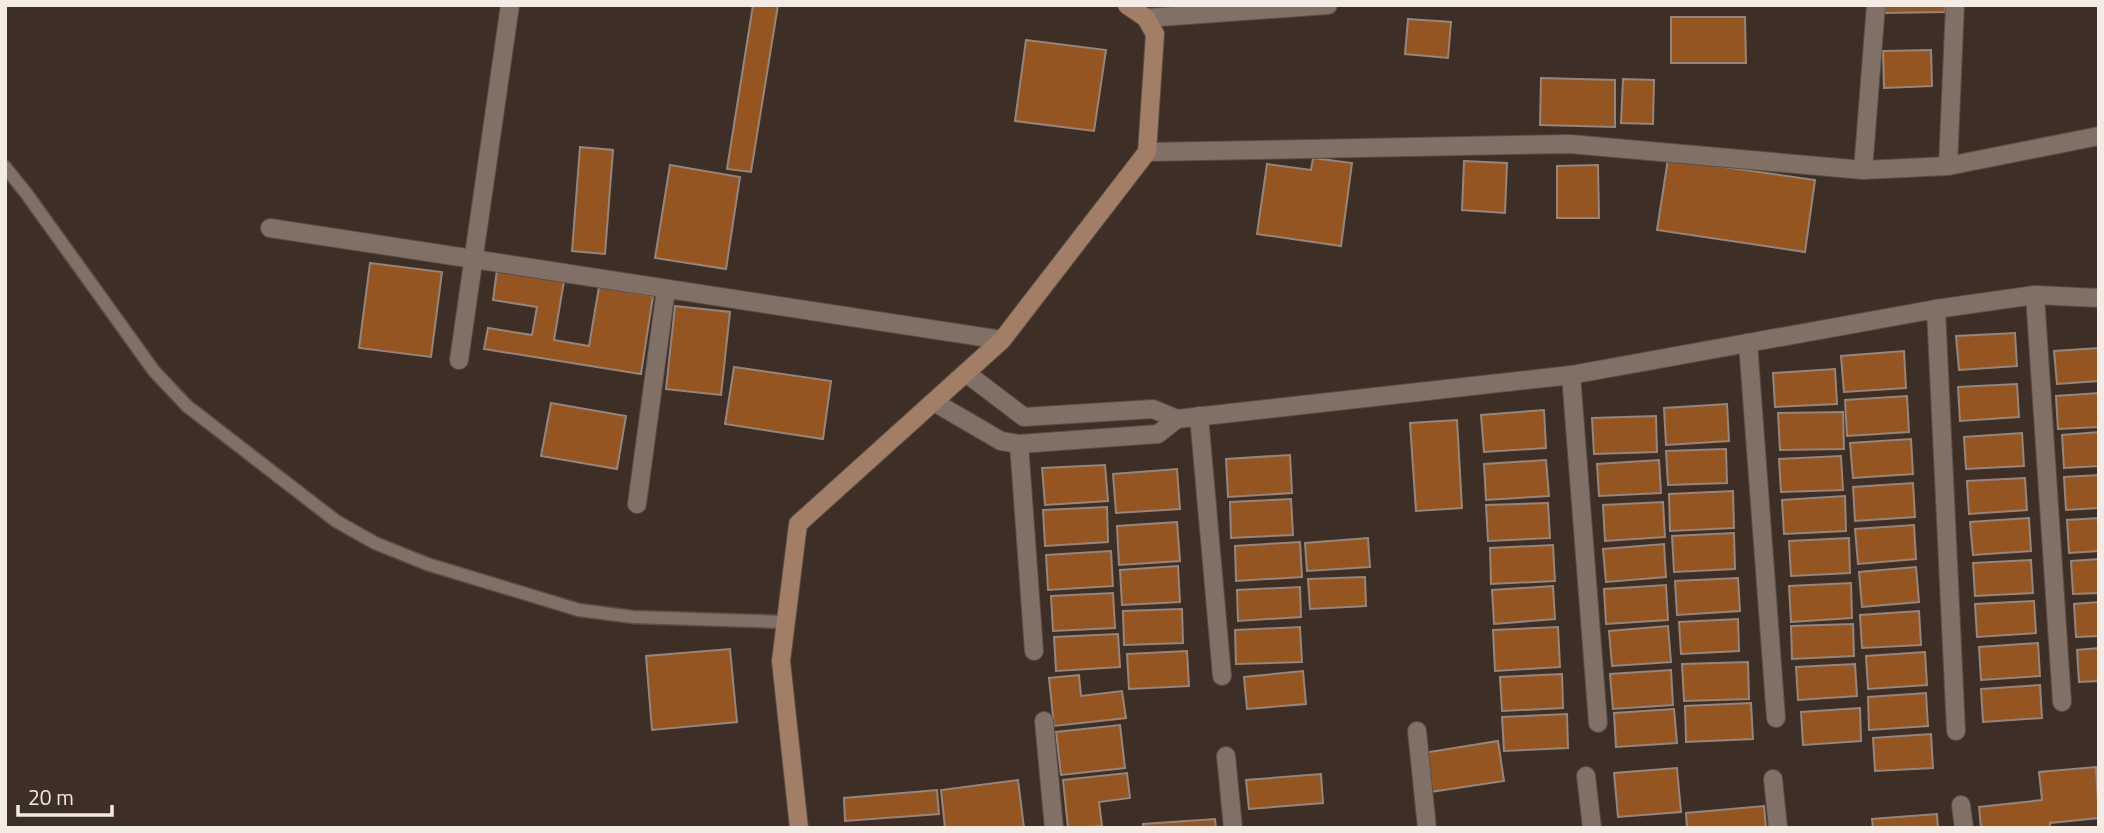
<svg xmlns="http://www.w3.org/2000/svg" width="2104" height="833" font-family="'Titillium Web',sans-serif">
<rect width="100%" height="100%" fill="#3d2f25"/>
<g fill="#955521" stroke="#96857a" stroke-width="2">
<polygon points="753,5 778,5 751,172 727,169"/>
<polygon points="1885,5 1945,5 1945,12 1885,13"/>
<polygon points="1671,17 1745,17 1746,63 1671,63"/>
<polygon points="1408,19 1451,22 1448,58 1405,54"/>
<polygon points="1026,40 1106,50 1094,131 1015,121"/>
<polygon points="1931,50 1932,86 1884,88 1883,51"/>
<polygon points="1541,78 1615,80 1615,127 1540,125"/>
<polygon points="1623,79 1654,80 1653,124 1621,123"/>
<polygon points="580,147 613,150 605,254 572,251"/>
<polygon points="1313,158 1352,163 1341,246 1257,234 1267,164 1311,170"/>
<polygon points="1668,159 1815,180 1805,252 1657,230"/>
<polygon points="1464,161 1507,163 1505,213 1462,210"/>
<polygon points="670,165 740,177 726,269 655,258"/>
<polygon points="1598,165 1599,218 1557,218 1557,166"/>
<polygon points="370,263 442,272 431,357 359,348"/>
<polygon points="497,270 564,281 554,340 589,346 599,287 653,296 641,374 484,349 488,328 532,335 537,307 493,300"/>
<polygon points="675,306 730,312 721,395 666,389"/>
<polygon points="2015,333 2017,366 1959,370 1956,336"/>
<polygon points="2099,348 2099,381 2057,384 2054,351"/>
<polygon points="1904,351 1906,388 1844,392 1841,356"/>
<polygon points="734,367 831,381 823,439 725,424"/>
<polygon points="1835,369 1837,404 1775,407 1773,373"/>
<polygon points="2017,384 2019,417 1960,421 1958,387"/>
<polygon points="2099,393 2099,427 2058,429 2056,396"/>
<polygon points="1907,396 1909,432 1847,436 1845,400"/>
<polygon points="551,403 626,416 617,469 541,456"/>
<polygon points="1727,404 1729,441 1666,445 1664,408"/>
<polygon points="1544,410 1546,448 1484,452 1481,415"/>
<polygon points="1843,412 1844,449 1780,450 1778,413"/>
<polygon points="1656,416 1657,452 1594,454 1592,418"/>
<polygon points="1457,420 1462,508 1416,511 1410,423"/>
<polygon points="2099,432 2099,466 2064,468 2062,435"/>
<polygon points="2022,433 2024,466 1966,469 1964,437"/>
<polygon points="1911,439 1913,474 1853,478 1850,443"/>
<polygon points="1726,449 1727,483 1668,485 1666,451"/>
<polygon points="1290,455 1292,493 1228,497 1226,459"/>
<polygon points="1841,456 1843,490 1781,492 1779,459"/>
<polygon points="1546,460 1549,496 1486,500 1484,464"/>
<polygon points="1659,460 1661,493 1599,496 1597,464"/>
<polygon points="1105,465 1108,501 1045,505 1042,468"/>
<polygon points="1177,469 1180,509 1116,513 1113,474"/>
<polygon points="2099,475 2099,508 2066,510 2064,477"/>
<polygon points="2025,478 2027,510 1969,514 1967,481"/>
<polygon points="1913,483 1915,517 1855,521 1853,487"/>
<polygon points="1733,491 1734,528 1670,531 1669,494"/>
<polygon points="1845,496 1846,531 1784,534 1782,500"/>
<polygon points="1291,499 1293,535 1231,538 1230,502"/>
<polygon points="1663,502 1665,537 1605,541 1603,505"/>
<polygon points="1548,503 1550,538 1488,541 1486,505"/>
<polygon points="1107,507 1108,542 1045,546 1043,510"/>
<polygon points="2029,518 2031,551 1973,555 1970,522"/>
<polygon points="2099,518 2099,551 2069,553 2067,520"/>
<polygon points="1177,522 1180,561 1119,565 1117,526"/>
<polygon points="1914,525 1916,559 1858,564 1855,529"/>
<polygon points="1734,533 1735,569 1674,572 1672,536"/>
<polygon points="1368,538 1370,567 1307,571 1305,543"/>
<polygon points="1849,538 1850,573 1791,576 1789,541"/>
<polygon points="1300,542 1302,577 1236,581 1235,546"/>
<polygon points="1664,544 1666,577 1606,582 1603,549"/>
<polygon points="1553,545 1555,581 1491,584 1490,548"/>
<polygon points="1111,551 1113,586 1048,590 1046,555"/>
<polygon points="2099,559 2099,593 2073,594 2071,561"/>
<polygon points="2031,560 2033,593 1975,596 1973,563"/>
<polygon points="1178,566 1180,602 1122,605 1120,570"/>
<polygon points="1916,567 1919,602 1862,607 1859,572"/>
<polygon points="1365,577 1366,606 1310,609 1308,579"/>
<polygon points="1738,578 1740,611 1677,615 1675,581"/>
<polygon points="1851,583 1852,618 1791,622 1789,586"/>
<polygon points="1666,585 1668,620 1606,624 1604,589"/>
<polygon points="1553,586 1555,619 1494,624 1492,590"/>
<polygon points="1300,587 1301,617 1238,621 1237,590"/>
<polygon points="1113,593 1115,628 1053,631 1051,596"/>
<polygon points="2034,601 2036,633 1977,637 1975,604"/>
<polygon points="2099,602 2099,636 2076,637 2074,604"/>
<polygon points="1182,609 1183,643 1124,645 1123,611"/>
<polygon points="1919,611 1921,645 1862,648 1860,615"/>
<polygon points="1738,619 1739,651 1681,654 1679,622"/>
<polygon points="1853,624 1854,656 1792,659 1791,626"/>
<polygon points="1668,626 1671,662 1612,666 1609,631"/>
<polygon points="1300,627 1302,662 1236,664 1235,630"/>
<polygon points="1558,627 1560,667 1495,671 1493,630"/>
<polygon points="1118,634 1120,667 1056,671 1054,637"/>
<polygon points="2038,643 2040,676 1981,680 1979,647"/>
<polygon points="2099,648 2099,681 2079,682 2077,650"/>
<polygon points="730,649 737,722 652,730 646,656"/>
<polygon points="1187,651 1189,686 1129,689 1127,654"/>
<polygon points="1925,652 1927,685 1868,689 1866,656"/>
<polygon points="1748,662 1749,699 1684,701 1682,664"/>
<polygon points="1855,664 1857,696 1798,700 1796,667"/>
<polygon points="1671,670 1673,705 1613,709 1610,674"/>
<polygon points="1303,671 1306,704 1247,709 1244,677"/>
<polygon points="1562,674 1563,708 1502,711 1500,677"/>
<polygon points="1079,675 1081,696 1122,691 1126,718 1054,726 1049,678"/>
<polygon points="2040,685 2042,718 1983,722 1981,689"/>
<polygon points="1926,693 1928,726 1869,730 1868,697"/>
<polygon points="1751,703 1753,739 1686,742 1685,706"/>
<polygon points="1860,708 1861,741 1803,745 1801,712"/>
<polygon points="1674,709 1677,743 1616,747 1614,713"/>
<polygon points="1567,714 1568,748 1504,751 1502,717"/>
<polygon points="1120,725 1125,768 1061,775 1056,732"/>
<polygon points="1931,734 1933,768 1875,771 1873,738"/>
<polygon points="1498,741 1504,781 1430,792 1423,753"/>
<polygon points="2096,767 2099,818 2050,823 2050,828 1981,828 1979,807 2042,800 2039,772"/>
<polygon points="1677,768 1681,812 1618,817 1614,773"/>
<polygon points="1127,773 1130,798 1099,802 1102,826 1068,828 1063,780"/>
<polygon points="1321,774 1323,803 1249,809 1246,780"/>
<polygon points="1018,780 1024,828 945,828 941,790"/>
<polygon points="937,790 939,814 845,821 844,798"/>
<polygon points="1764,806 1766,828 1687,828 1686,813"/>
<polygon points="1937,814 1938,828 1873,828 1872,819"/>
<polygon points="1215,819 1216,828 1143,828 1143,824"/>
</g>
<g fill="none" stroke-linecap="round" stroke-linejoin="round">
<defs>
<polyline id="lane" points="5,167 26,193 154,371 187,406 336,521 375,543 427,564 579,610 633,617 785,622"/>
<g id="street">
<polyline points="1146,18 1328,5"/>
<polyline points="1147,152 1570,144 1863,170 1948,166 2099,136"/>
<polyline points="1948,166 1955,5"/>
<polyline points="1863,170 1876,5"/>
<polyline points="270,228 1002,340"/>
<polyline points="2035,295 2062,702"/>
<polyline points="1936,309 1956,731"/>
<polyline points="1748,343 1776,718"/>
<polyline points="459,360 510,5"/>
<polyline points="966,373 1024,417 1153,409 1177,419 1571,375 1936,309 2035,295 2099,298"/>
<polyline points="1571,375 1598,723"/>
<polyline points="934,402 1001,441 1019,444 1158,434 1177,419"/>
<polyline points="1199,416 1222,676"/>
<polyline points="1019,444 1034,651"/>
<polyline points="637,504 666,289"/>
<polyline points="1044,721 1054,828"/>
<polyline points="1417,731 1427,828"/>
<polyline points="1226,756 1233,828"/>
<polyline points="1586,776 1592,828"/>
<polyline points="1773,779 1778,828"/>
<polyline points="1961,805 1964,828"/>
</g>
<polyline id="secondary" points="799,828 781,661 798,524 1002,340 1147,152 1155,34 1146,18 1127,5"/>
</defs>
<use href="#lane" stroke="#594e46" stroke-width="15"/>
<use href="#street" stroke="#594e46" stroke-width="20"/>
<use href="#secondary" stroke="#594e46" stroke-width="20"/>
<use href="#lane" stroke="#807066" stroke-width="12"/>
<use href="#street" stroke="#807066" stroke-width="18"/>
<use href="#secondary" stroke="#a17e65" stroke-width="18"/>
</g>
<rect width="2104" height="833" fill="none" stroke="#f4ebe5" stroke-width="14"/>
<path d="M18 805v10h94v-10" fill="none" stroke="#f4ebe5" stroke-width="3.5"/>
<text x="28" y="805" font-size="21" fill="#f4ebe5" stroke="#3d2f25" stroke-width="5" paint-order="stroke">20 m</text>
</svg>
